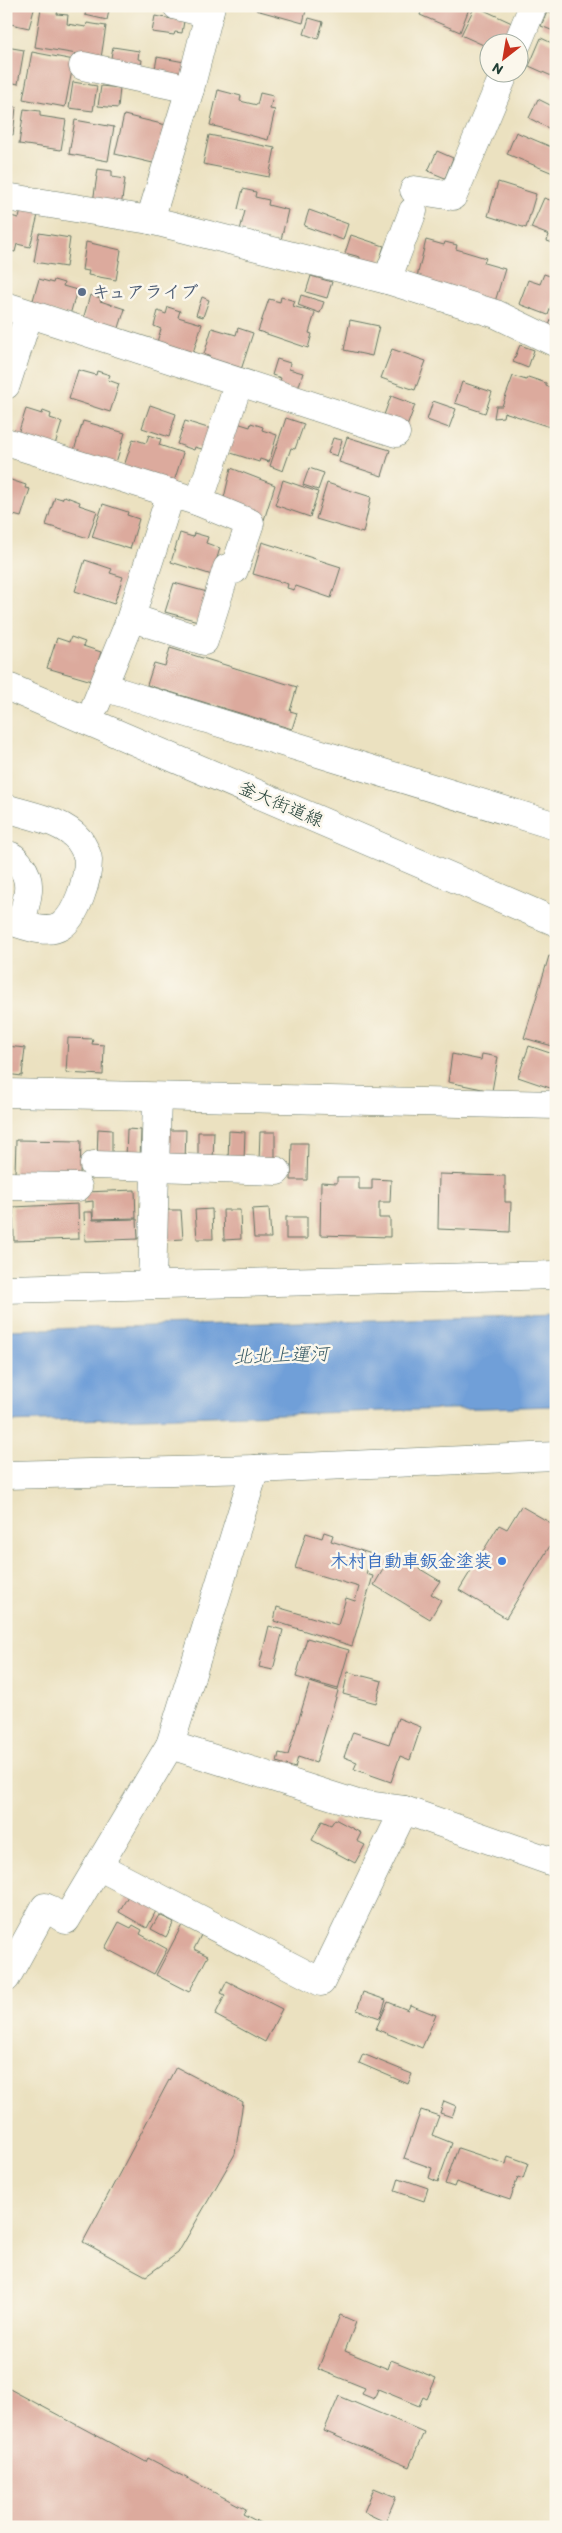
<svg xmlns="http://www.w3.org/2000/svg" width="562" height="2533" font-family="Itim,'Klee One',sans-serif">
<rect width="100%" height="100%" fill="#fbf7ec"/>
<filter id="ink" filterUnits="userSpaceOnUse"><feTurbulence type="fractalNoise" baseFrequency=".02" numOctaves="2"/><feDisplacementMap in="SourceGraphic" scale="10" xChannelSelector="R" yChannelSelector="G"/><feConvolveMatrix kernelMatrix="1 2 1 2 8 2 1 2 1" color-interpolation-filters="sRGB"/></filter>
<filter id="wash" filterUnits="userSpaceOnUse"><feTurbulence type="fractalNoise" baseFrequency=".0096" numOctaves="4" result="noise"/><feDisplacementMap in="SourceGraphic" scale="20" xChannelSelector="R" yChannelSelector="G"/><feGaussianBlur stdDeviation="1.12" result="paint"/><feColorMatrix in="noise" values="0 0 0 0 0 0 0 0 0 0 0 0 0 0 0 0 0 1.4 0 .05"/><feComposite in="paint" operator="in"/></filter>
<g filter="url(#wash)">
<rect width="100%" height="100%" fill="#ebe1c0"/>
<polygon fill="#6f9fd8" stroke="#476e86" points="556,1315 556,1406 6,1422 6,1330"/>
<g id="blocks">
<g fill="#dcaa9d">
<polygon points="6,6 35,6 29,28 6,23"/>
<polygon points="87,6 110,6 107,20 85,15"/>
<polygon points="257,6 307,6 303,23 256,10"/>
<polygon points="423,6 470,6 460,32 420,15"/>
<polygon points="475,6 514,24 505,42 490,42 490,48 461,35"/>
<polygon points="41,8 58,11 57,14 68,15 67,24 86,27 87,23 106,26 101,58 35,47"/>
<polygon points="547,12 556,15 556,32 541,26"/>
<polygon points="155,16 184,21 182,33 175,32 174,35 152,32"/>
<polygon points="309,18 323,22 318,39 304,34"/>
<polygon points="541,38 554,44 556,39 556,78 529,66"/>
<polygon points="6,47 24,50 18,84 6,81"/>
<polygon points="113,47 139,51 138,59 142,60 140,73 110,63"/>
<polygon points="32,52 74,60 65,107 23,99"/>
<polygon points="157,57 190,63 187,81 154,76"/>
<polygon points="73,82 97,86 93,111 69,108"/>
<polygon points="101,86 120,88 118,108 98,106"/>
<polygon points="218,90 241,96 240,101 257,105 260,93 273,96 270,109 275,110 268,140 210,125"/>
<polygon points="538,99 556,108 556,132 529,118"/>
<polygon points="6,106 16,107 13,135 6,134"/>
<polygon points="24,109 40,111 40,116 66,120 61,150 19,144"/>
<polygon points="124,115 166,125 157,164 115,154"/>
<polygon points="75,120 114,127 108,161 69,154"/>
<polygon points="516,132 556,149 556,167 553,173 507,154"/>
<polygon points="209,135 275,148 269,177 203,164"/>
<polygon points="437,151 453,158 445,178 428,171"/>
<polygon points="98,169 112,171 112,177 125,179 121,207 93,202"/>
<polygon points="498,182 536,194 526,228 488,216"/>
<polygon points="243,189 256,192 255,197 269,200 268,205 288,210 281,240 240,230 245,211 238,209"/>
<polygon points="544,198 556,202 556,244 547,241 549,235 531,228"/>
<polygon points="22,207 39,211 30,247 17,244 15,252 6,250 6,215 19,218"/>
<polygon points="309,210 348,224 343,240 304,226"/>
<polygon points="39,233 70,238 66,267 34,262"/>
<polygon points="351,235 384,246 377,268 359,262 360,257 345,253"/>
<polygon points="426,240 444,245 445,242 457,245 456,249 486,258 484,263 505,269 494,305 416,281"/>
<polygon points="86,242 121,250 116,280 88,275 89,271 82,270"/>
<polygon points="544,274 556,278 556,293 548,315 519,304 528,280 540,284"/>
<polygon points="311,276 332,282 327,298 306,292"/>
<polygon points="39,279 53,283 54,280 64,283 63,286 77,290 70,315 31,307"/>
<polygon points="90,295 101,298 100,301 125,309 117,334 82,323"/>
<polygon points="301,295 324,302 320,313 298,305"/>
<polygon points="202,297 209,300 203,317 196,315"/>
<polygon points="281,297 295,301 293,306 315,313 309,333 312,334 308,348 258,331 269,299 280,302"/>
<polygon points="168,307 180,311 178,317 202,324 192,356 156,345 161,329 154,326 158,311 166,314"/>
<polygon points="556,307 556,331 548,328"/>
<polygon points="350,320 379,326 372,356 344,350"/>
<polygon points="212,328 236,335 238,328 253,333 240,373 208,363 210,357 204,354"/>
<polygon points="520,345 534,350 528,368 513,362"/>
<polygon points="392,349 426,361 415,390 381,378"/>
<polygon points="277,359 290,363 289,369 303,373 297,392 278,386 281,378 272,375"/>
<polygon points="78,370 96,375 97,371 110,375 108,380 119,384 110,412 69,399"/>
<polygon points="513,376 526,380 528,377 546,383 546,386 556,390 556,429 504,412 503,417 494,418 496,406 502,406"/>
<polygon points="462,382 492,392 485,413 455,403"/>
<polygon points="391,396 415,405 405,432 381,423"/>
<polygon points="433,401 456,409 449,428 427,420"/>
<polygon points="150,405 176,414 169,437 142,428"/>
<polygon points="26,409 42,414 43,411 51,414 50,418 62,422 53,451 16,440"/>
<polygon points="286,418 304,424 295,449 291,448 283,471 270,466"/>
<polygon points="83,421 125,433 114,469 72,457"/>
<polygon points="185,421 211,429 205,450 195,447 194,450 177,444"/>
<polygon points="237,423 250,427 251,423 263,427 262,430 277,435 269,462 260,459 259,462 228,452"/>
<polygon points="149,435 161,439 159,445 183,453 172,488 122,472 133,439 146,443"/>
<polygon points="347,437 390,450 382,476 339,462"/>
<polygon points="333,438 342,440 337,456 328,453"/>
<polygon points="231,468 275,485 264,520 230,510 223,502"/>
<polygon points="309,468 324,473 318,490 303,485"/>
<polygon points="8,479 26,485 25,488 30,489 21,517 6,513 6,483"/>
<polygon points="283,480 318,492 310,517 275,505"/>
<polygon points="327,483 371,497 363,533 316,519"/>
<polygon points="64,496 80,502 79,505 97,511 88,538 46,525 55,497 62,499"/>
<polygon points="103,504 128,512 127,515 139,519 130,549 92,537"/>
<polygon points="180,533 193,537 194,533 208,537 206,543 220,548 212,575 171,562"/>
<polygon points="262,542 341,567 331,598 296,586 294,590 287,588 288,584 253,574"/>
<polygon points="85,560 112,569 110,573 123,577 114,604 75,591"/>
<polygon points="174,583 207,592 198,621 165,612"/>
<polygon points="71,637 85,642 83,646 101,652 92,681 47,668 57,638 69,642"/>
<polygon points="170,648 297,687 290,711 297,713 292,729 147,685 154,663 165,666"/>
<polygon points="549,956 556,958 556,1047 524,1038"/>
<polygon points="68,1038 93,1039 92,1044 104,1045 103,1075 66,1073"/>
<polygon points="7,1046 25,1048 22,1076 6,1074"/>
<polygon points="529,1046 556,1055 556,1090 518,1077"/>
<polygon points="452,1054 481,1060 482,1054 498,1057 492,1091 448,1082"/>
<polygon points="98,1129 112,1130 112,1160 97,1160"/>
<polygon points="127,1129 141,1130 140,1160 126,1160"/>
<polygon points="169,1130 186,1130 185,1161 168,1160"/>
<polygon points="229,1131 245,1132 244,1162 228,1162"/>
<polygon points="198,1132 214,1132 213,1162 198,1162"/>
<polygon points="260,1132 275,1132 275,1162 259,1162"/>
<polygon points="16,1140 81,1141 80,1175 15,1174"/>
<polygon points="292,1143 308,1143 307,1180 291,1180"/>
<polygon points="439,1174 505,1176 505,1202 511,1202 510,1232 438,1229"/>
<polygon points="337,1177 359,1177 359,1189 372,1189 372,1179 391,1180 390,1202 379,1202 379,1218 390,1218 390,1237 320,1235 321,1182 337,1183"/>
<polygon points="135,1190 136,1218 93,1219 93,1201 85,1202 85,1192"/>
<polygon points="78,1204 79,1239 14,1241 13,1207"/>
<polygon points="269,1208 271,1238 254,1238 252,1209"/>
<polygon points="212,1209 213,1239 197,1239 195,1210"/>
<polygon points="165,1210 181,1210 183,1239 166,1240"/>
<polygon points="223,1210 240,1210 241,1239 224,1240"/>
<polygon points="84,1212 92,1212 93,1220 137,1219 138,1239 85,1241"/>
<rect x="286" y="1217" width="21" height="22"/>
<polygon points="521,1506 556,1526 556,1536 506,1618 459,1590 499,1525 507,1529"/>
<polygon points="324,1532 333,1535 331,1541 372,1554 366,1574 373,1576 352,1646 274,1621 277,1607 338,1625 346,1598 355,1601 359,1587 295,1568 306,1533 322,1538"/>
<polygon points="392,1554 404,1561 408,1556 418,1561 415,1566 440,1581 431,1594 441,1600 430,1619 374,1585"/>
<polygon points="269,1626 283,1630 273,1670 259,1667"/>
<polygon points="307,1638 349,1650 338,1689 296,1677"/>
<polygon points="348,1672 382,1681 376,1703 343,1694"/>
<polygon points="310,1682 338,1691 316,1763 298,1757 295,1768 277,1762 279,1753 288,1755"/>
<polygon points="398,1718 421,1727 410,1760 400,1756 391,1782 354,1769 357,1762 344,1757 353,1732 389,1744"/>
<polygon points="335,1819 361,1833 357,1841 365,1845 355,1863 312,1840 322,1821 331,1825"/>
<polygon points="129,1894 157,1909 147,1928 119,1912"/>
<polygon points="159,1915 174,1922 166,1937 151,1929"/>
<polygon points="119,1922 131,1928 133,1925 142,1930 140,1934 167,1949 154,1974 105,1948"/>
<polygon points="182,1925 201,1935 194,1949 208,1956 189,1992 156,1975"/>
<polygon points="227,1981 282,2009 265,2042 215,2015 225,1995 221,1993"/>
<polygon points="363,1992 386,2000 380,2018 357,2010"/>
<polygon points="388,2002 408,2010 410,2005 436,2015 422,2048 376,2029"/>
<polygon points="363,2054 412,2074 408,2084 359,2063"/>
<polygon points="176,2067 243,2102 235,2154 178,2253 146,2276 83,2242"/>
<polygon points="444,2101 456,2106 452,2117 440,2113"/>
<polygon points="421,2110 439,2116 432,2135 452,2143 438,2182 429,2178 432,2168 404,2158"/>
<polygon points="458,2148 506,2164 508,2156 528,2163 523,2179 518,2177 510,2200 456,2182 454,2187 445,2184"/>
<polygon points="399,2178 428,2188 424,2201 395,2191"/>
<polygon points="340,2315 356,2322 345,2351 388,2369 391,2360 436,2378 427,2399 423,2397 419,2406 378,2389 374,2399 362,2394 365,2388 318,2369"/>
<polygon points="6,2387 146,2462 148,2458 246,2509 243,2514 268,2527 6,2527"/>
<polygon points="339,2396 424,2432 409,2467 324,2431"/>
<polygon points="374,2488 396,2497 385,2522 364,2512"/>
</g>
</g>
</g>
<g filter="url(#ink)">
<use href="#blocks" fill-opacity="0" stroke="#667665" stroke-width="1"/>
<g fill="none" stroke-linecap="round" stroke-linejoin="round">
<defs>
<g id="minor">
<polyline points="177,6 209,14"/>
<polyline points="518,42 533,6"/>
<polyline points="83,66 190,89"/>
<polyline points="414,190 453,196 505,72"/>
<polyline points="6,197 150,220 387,280 496,314 556,343"/>
<polyline points="150,220 190,89 211,6"/>
<polyline points="387,280 413,211"/>
<polyline points="6,306 396,433"/>
<polyline points="6,385 29,314"/>
<polyline points="6,442 199,502 239,382"/>
<polyline points="129,623 138,620 204,641 227,568 234,570 250,523 199,502"/>
<polyline points="6,686 556,922"/>
<polyline points="103,687 556,826"/>
<polyline points="96,704 129,623 171,493"/>
<path d="M 6,808 C 30,816 62,820 79,840 C 82,844 88,855 88,860 C 88,879 77,915 61,926 C 46,936 22,924 6,920"/>
<path d="M 6,854 C 14,856 16,860 21,866 C 35,884 25,903 21,924"/>
<polyline points="6,1093 556,1105"/>
<polyline points="94,1165 277,1171"/>
<polyline points="6,1186 78,1187"/>
<polyline points="152,1284 157,1097"/>
<polyline points="6,1289 556,1275"/>
<polyline points="6,1475 255,1469 556,1456"/>
<polyline points="170,1745 358,1804 404,1810 556,1863"/>
<polyline points="98,1866 321,1982 404,1810"/>
<polyline points="6,1978 45,1907 66,1920 170,1745 255,1469"/>
</g>
</defs>
<use href="#minor" stroke="#667665" stroke-width="29"/>
<use href="#minor" stroke="#fff" stroke-width="28"/>
</g>
</g>
<circle fill="#5c6f8a" stroke="#fbf7ec" stroke-width="2" cx="82" cy="292" r="5"/>
<circle fill="#3f7fe0" stroke="#fbf7ec" stroke-width="2" cx="502" cy="1561" r="5"/>
<g text-anchor="middle" dominant-baseline="central" stroke-width="5" stroke-linejoin="round" paint-order="stroke">
<g font-size="18" font-weight="bold" fill="#4e5e75" stroke="#fbf7ec" text-anchor="start">
<text x="92" y="292">キュアライブ</text>
</g>
<g font-size="18" fill="#1f3d34" stroke="#fbf7ec">
<text transform="translate(281 804) rotate(23)">釜大街道線</text>
</g>
<g font-size="18" font-weight="bold" fill="#366cbe" stroke="#fbf7ec" text-anchor="end">
<text x="492" y="1561">木村自動車鈑金塗装</text>
</g>
<g font-size="19" font-style="italic" fill="#375a65" stroke="#fbf7ec">
<text transform="translate(281 1355) rotate(-2)">北北上運河</text>
</g>
</g>
<rect width="562" height="2533" fill="none" stroke="#fbf7ec" stroke-width="25"/>
<g transform="translate(504 58) rotate(211)"><circle r="24" fill="#fbf7ec" stroke="#a3ada2"/>
<path d="M0-4L9 19L0 12L-9 19Z" fill="#c8321e"/>
<text y="-8" font-size="14" font-weight="bold" text-anchor="middle" fill="#1f3d34">N</text>
</g>
</svg>
